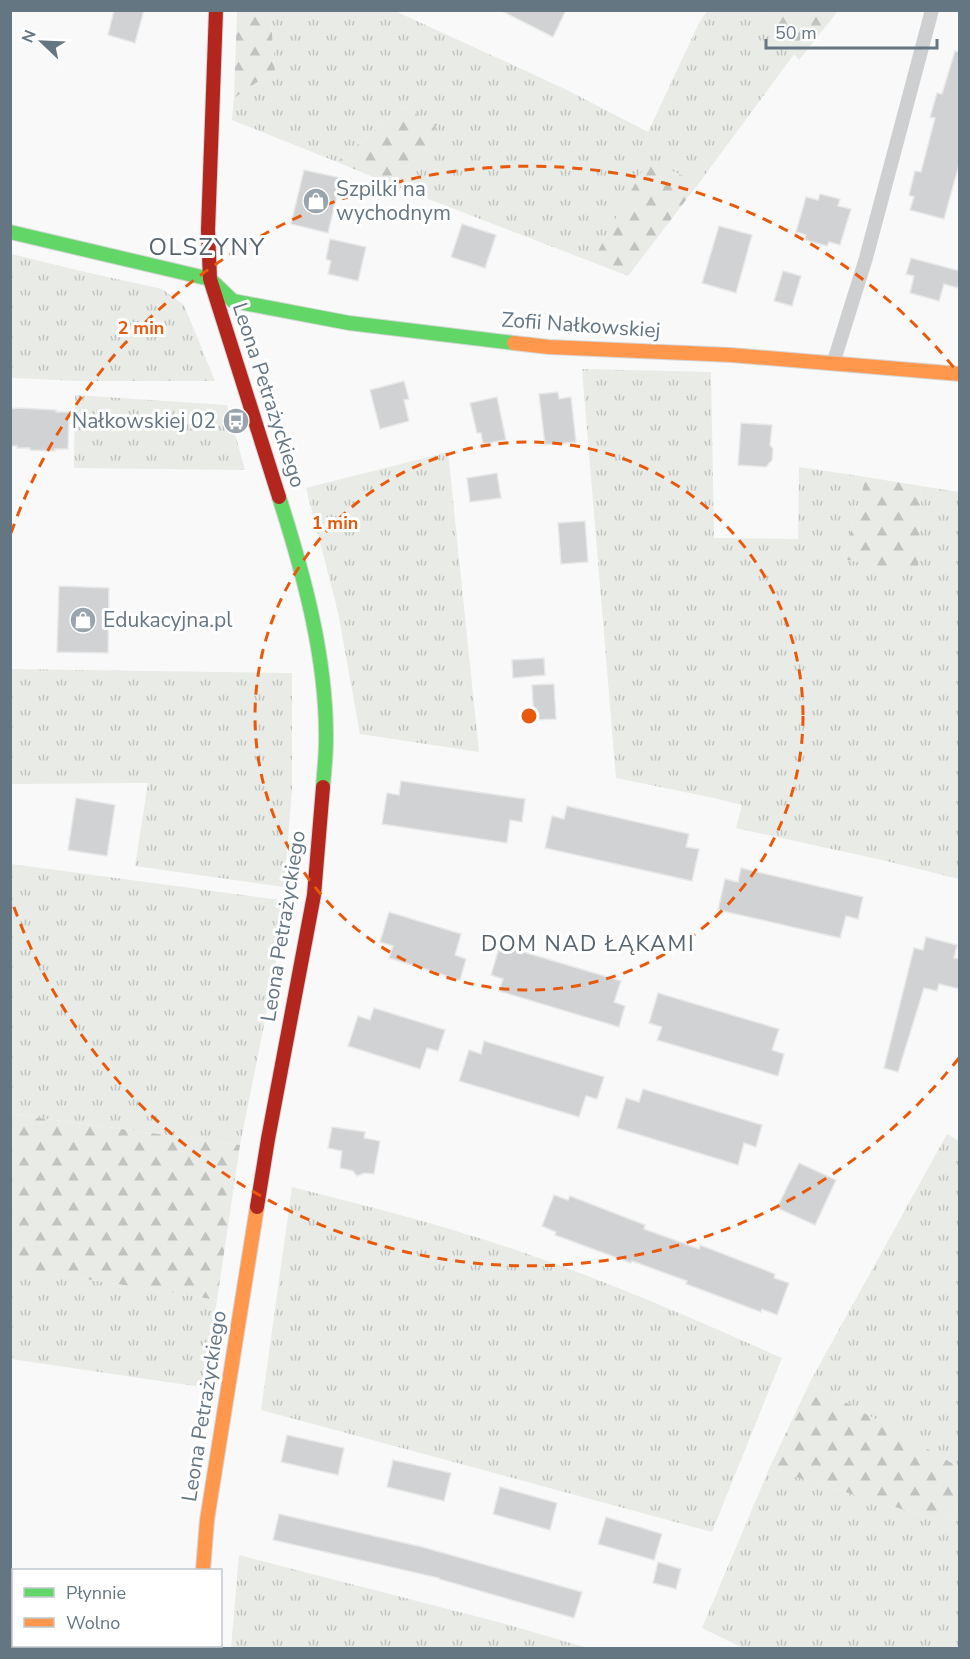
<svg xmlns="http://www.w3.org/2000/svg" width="970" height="1659" font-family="'Nunito Sans',sans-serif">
<defs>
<pattern id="grass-tufts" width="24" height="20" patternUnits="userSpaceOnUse" patternTransform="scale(1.5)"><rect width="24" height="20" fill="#e8ebe6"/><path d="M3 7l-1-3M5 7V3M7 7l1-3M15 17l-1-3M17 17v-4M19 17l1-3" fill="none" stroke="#c0c3c0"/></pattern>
<pattern id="forest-firs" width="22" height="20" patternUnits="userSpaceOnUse" patternTransform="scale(1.5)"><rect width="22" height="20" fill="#e8ebe6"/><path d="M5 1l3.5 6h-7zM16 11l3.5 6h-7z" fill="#c0c3c0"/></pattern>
</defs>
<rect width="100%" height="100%" fill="#f9f9f9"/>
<g fill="url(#grass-tufts)">
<polygon points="270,11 395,11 565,89 648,132 699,23 707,11 758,11 795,53 699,183 648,161 592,262 405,190 437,124 402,107 337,162 232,120 234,98 275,70"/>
<polygon points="11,254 85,272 162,289 184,305 215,381 81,381 11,378"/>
<polygon points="582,369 711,372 714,538 798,539 799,467 866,477 843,559 918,572 921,486 959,492 959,879 882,860 736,828 742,805 714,798 616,778"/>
<polygon points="75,395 227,405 245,470 74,468"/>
<polygon points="448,452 479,752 360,734 338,612 306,488"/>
<polygon points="11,669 292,673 292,789 284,887 135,866 148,783 11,784"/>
<polygon points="11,864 287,901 268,1005 240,1145 11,1114"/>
<polygon points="947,1134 959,1141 959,1467 810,1382"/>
<path d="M 292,1187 C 367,1206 443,1225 516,1250 C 607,1281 694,1319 782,1358 L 712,1532 L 261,1410 Z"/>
<polygon points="11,1267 217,1300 201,1387 11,1359"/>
<polygon points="769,1469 941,1521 959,1506 959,1648 743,1648 702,1628"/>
<polygon points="239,1555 502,1623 588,1648 231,1648"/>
</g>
<g fill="url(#forest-firs)">
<polygon points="237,11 270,11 275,70 234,98"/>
<polygon points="758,11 838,11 799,60"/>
<polygon points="402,107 437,124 405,190 337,162"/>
<polygon points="648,160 699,183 628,276 592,262"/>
<polygon points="866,477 921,486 918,573 843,559"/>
<polygon points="10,1114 240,1145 217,1300 11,1267"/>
<polygon points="810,1382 959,1467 959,1506 941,1521 769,1469"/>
</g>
<g fill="#d0d2d3" stroke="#e8e8e8" stroke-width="1.5">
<polygon points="114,10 144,10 135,43 108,35"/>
<polygon points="500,10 566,10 553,37"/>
<polygon points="955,51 960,52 960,161 944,219 910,210 914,197 909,195 915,171 921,172 935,118 930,117 937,93 942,94"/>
<polygon points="304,170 341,178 328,233 291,224"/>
<polygon points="820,194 840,199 838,206 851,209 840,245 829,242 827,246 805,240 806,235 796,232 806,197 818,200"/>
<polygon points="462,224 496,235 485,268 451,257"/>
<polygon points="719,226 752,235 736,293 702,283"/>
<polygon points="330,239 366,247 358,281 328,274 331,261 326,259"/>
<polygon points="911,258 960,271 958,288 944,284 939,301 910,293 914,276 906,274"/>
<polygon points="783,271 801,276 792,306 774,301"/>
<polygon points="404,381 409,399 404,400 409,421 380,429 370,390"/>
<polygon points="558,392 559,399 571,397 576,442 545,445 539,394"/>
<polygon points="497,397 506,440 483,444 481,433 477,433 470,403"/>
<polygon points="18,408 56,410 56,412 69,412 68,449 55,449 55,451 30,450 30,448 17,448 17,446 10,446 10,409"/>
<polygon points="741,423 772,425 770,445 773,449 772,460 766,467 738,465"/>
<polygon points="497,473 501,498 470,502 467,478"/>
<polygon points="585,521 588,562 561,564 558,523"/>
<polygon points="59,586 109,588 108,653 57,652"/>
<polygon points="544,658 545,675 513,678 512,660"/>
<polygon points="554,684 556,719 534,720 532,685"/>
<polygon points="401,781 525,799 522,822 510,820 507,843 382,824 387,793 399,795"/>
<polygon points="76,798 115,805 107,856 68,850"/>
<polygon points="567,806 689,834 686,847 699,849 692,881 545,848 552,816 564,819"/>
<polygon points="741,868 863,897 858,919 846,916 840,938 718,910 725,879 738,882"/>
<polygon points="389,912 461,934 455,955 466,959 460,980 389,958 393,946 380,942"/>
<polygon points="926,937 957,945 954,958 960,959 960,989 939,984 937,991 924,988 898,1072 884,1068 914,948 923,950"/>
<polygon points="500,945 621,981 614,1002 625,1006 619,1027 499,991 503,979 491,975"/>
<polygon points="658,993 779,1029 772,1050 784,1054 778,1076 657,1040 662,1027 649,1023"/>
<polygon points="374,1008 445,1030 438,1051 427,1048 420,1069 348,1046 358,1016 370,1020"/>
<polygon points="484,1041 604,1077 597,1099 586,1096 579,1117 459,1081 469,1050 481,1054"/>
<polygon points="643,1089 762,1125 756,1147 744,1143 738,1165 617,1128 626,1098 639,1102"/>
<polygon points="332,1127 365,1132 364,1138 380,1141 374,1174 364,1173 357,1176 353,1171 340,1168 342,1151 328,1148"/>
<polygon points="799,1163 836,1180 815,1225 777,1208"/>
<polygon points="554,1195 568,1200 570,1196 645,1225 644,1229 699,1249 700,1245 775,1274 774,1278 789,1283 777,1315 762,1309 761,1312 686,1284 687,1281 632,1261 631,1263 555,1235 556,1232 542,1226"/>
<polygon points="287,1435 344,1448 338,1475 281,1462"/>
<polygon points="393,1460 451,1473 444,1501 387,1487"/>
<polygon points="500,1487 557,1503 550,1530 493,1514"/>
<polygon points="279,1514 422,1547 582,1592 574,1618 439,1579 439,1578 273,1540"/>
<polygon points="606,1517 662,1534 654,1560 598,1544"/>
<polygon points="658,1562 681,1569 676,1589 653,1583"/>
</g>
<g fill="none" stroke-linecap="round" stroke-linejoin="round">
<defs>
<g id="fast">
<polyline points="10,232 210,279 233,301 349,323 514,343"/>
<path d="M 279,497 C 304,575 327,659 326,741 C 326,757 324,772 323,787"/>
</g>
<g id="slow">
<polyline points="514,343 549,347 731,355 960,374"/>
<polyline points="203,1570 207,1520 257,1207"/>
<polyline points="199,1646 199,1648"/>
</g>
<g id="jam">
<polyline points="216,10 208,230 210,279 279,497"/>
<polyline points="257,1207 268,1139 314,895 323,787"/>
</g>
</defs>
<use href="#fast" stroke="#d5d6d7" stroke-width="16"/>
<use href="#slow" stroke="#d5d6d7" stroke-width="16"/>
<use href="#jam" stroke="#d5d6d7" stroke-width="16"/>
<polyline stroke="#cecfd0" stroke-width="14" points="833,364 866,258 932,10"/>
<use href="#fast" stroke="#63d668" stroke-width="14"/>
<use href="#slow" stroke="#ff974d" stroke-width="14"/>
<use href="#jam" stroke="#b3261e" stroke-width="14"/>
</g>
<g fill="none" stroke="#e8590c" stroke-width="3" stroke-dasharray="10 8">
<circle cx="529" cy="716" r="274"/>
<path d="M959 1058A549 549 0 0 1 11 899M11 533A549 549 0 0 1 959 374"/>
</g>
<defs>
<symbol id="shop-disc" viewBox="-11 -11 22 22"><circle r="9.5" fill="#99a4ac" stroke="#fff"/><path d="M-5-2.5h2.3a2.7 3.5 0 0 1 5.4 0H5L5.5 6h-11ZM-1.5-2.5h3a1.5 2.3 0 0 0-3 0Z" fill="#fff"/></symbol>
<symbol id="bus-disc" viewBox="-11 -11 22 22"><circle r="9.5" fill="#99a4ac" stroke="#fff"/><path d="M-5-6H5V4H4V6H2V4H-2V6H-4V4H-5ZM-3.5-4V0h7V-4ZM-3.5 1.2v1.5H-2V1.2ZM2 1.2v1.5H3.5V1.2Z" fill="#fff"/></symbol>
</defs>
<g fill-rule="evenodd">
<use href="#shop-disc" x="301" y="186" width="30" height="30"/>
<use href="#bus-disc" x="221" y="406" width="30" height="30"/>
<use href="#shop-disc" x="68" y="605" width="30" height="30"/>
</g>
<g text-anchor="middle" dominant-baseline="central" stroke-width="6" stroke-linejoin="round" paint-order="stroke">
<g font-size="21" fill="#657683" stroke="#fff" text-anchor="start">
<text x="336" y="189">Szpilki na<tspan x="336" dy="24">wychodnym</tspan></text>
<text x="216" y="421" text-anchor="end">Nałkowskiej 02</text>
<text x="103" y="620">Edukacyjna.pl</text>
</g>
<g font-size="21" fill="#657683" stroke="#fff">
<text transform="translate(581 325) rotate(4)">Zofii Nałkowskiej</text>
<text transform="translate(269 395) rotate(72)">Leona Petrażyckiego</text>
<text transform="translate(283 926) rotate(-81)">Leona Petrażyckiego</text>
<text transform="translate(204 1406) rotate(-81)">Leona Petrażyckiego</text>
</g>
<g font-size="22" letter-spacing="1.5" fill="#57646e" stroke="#fff">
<text x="588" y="944">DOM NAD ŁĄKAMI</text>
</g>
<g font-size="24" letter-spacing="1.5" fill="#57646e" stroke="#fff">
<text x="207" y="247">OLSZYNY</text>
</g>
</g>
<circle cx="529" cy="716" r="9" fill="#e8590c" stroke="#fff" stroke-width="3"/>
<g font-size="18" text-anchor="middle" font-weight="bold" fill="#e8590c" stroke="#fff" stroke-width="6" stroke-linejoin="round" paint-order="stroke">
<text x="141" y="334">2 min</text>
<text x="335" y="529">1 min</text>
</g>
<rect width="970" height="1659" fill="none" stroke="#657683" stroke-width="24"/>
<rect x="12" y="1569" width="210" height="78" fill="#ffffff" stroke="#c1c8cd" stroke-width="1.5"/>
<rect x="24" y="1588" width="30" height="9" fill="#63d668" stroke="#c1c8cd" stroke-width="1.5"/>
<text x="66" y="1599" font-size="18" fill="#657683">Płynnie</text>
<rect x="24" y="1618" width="30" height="9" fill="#ff974d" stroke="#c1c8cd" stroke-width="1.5"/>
<text x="66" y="1629" font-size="18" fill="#657683">Wolno</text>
<g transform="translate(42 42) rotate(293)" stroke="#ffffff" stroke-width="4.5" paint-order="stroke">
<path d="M0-4.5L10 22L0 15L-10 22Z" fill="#657683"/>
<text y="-9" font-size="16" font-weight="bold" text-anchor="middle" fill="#657683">N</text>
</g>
<path d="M766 39v9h171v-9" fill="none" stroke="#657683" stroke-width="3"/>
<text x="775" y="39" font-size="18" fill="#657683" stroke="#ffffff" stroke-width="4.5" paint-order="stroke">50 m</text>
</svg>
